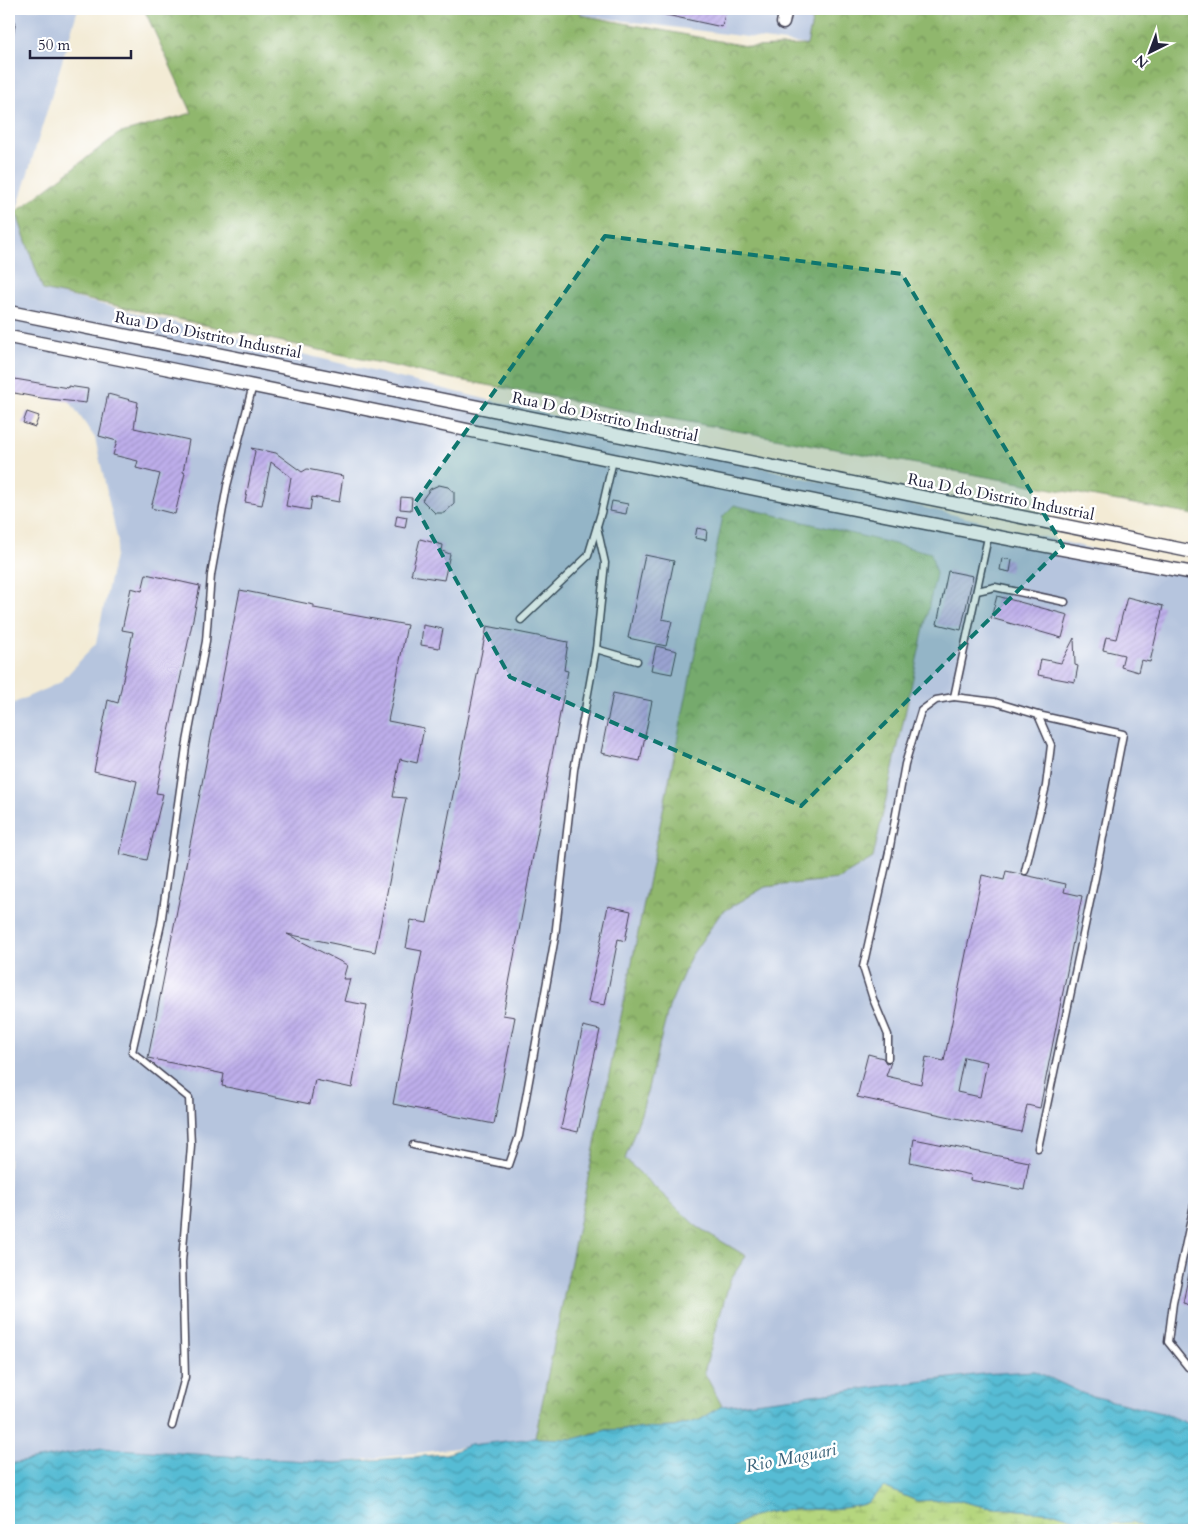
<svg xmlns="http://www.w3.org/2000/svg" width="1203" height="1539" font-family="Cardo,serif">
<defs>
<pattern id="forest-crowns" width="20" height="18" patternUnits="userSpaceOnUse" patternTransform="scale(1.25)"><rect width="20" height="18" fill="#90b76d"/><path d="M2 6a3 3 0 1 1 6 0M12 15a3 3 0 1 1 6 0" fill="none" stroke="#75945b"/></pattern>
<pattern id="wetland-marsh" width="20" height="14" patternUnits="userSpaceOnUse" patternTransform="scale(1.25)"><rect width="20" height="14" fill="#b5d67e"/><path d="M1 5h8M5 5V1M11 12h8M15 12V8" fill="none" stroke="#9bb76e"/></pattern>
<pattern id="water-waves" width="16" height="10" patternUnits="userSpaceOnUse" patternTransform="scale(1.25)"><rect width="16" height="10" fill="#56bcd4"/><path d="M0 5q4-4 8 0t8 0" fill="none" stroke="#4798ad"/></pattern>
<pattern id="building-hatch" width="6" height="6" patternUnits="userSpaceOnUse" patternTransform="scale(1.25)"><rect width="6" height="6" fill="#bdaeea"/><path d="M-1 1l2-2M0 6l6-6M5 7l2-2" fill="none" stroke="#a295ca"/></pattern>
</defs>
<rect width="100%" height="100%" fill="#fff"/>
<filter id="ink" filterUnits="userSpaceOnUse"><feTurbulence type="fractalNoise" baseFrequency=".02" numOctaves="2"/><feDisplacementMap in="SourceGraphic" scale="10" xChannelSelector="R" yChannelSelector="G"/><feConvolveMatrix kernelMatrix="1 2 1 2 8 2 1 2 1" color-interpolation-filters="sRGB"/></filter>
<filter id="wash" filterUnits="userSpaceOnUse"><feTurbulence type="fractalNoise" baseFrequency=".0096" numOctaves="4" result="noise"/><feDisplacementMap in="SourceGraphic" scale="20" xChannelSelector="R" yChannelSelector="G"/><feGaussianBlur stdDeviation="1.12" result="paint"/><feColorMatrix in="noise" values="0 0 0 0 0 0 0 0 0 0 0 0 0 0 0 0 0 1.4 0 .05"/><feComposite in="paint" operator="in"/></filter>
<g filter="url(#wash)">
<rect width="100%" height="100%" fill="#f3ebd5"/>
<g fill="#b6c5de">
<polygon points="9,9 78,9 16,212 43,290 1194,574 1194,1426 1165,1414 1084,1394 1035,1371 674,1427 535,1438 336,1463 102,1448 9,1464 9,716 14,703 61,682 96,643 118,542 95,438 66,396 9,382"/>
<polygon points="580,9 815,9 808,45 581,15"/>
</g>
<g fill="url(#forest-crowns)" stroke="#596c54">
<polygon points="144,9 580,9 581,15 751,47 807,45 815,9 1194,9 1194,515 449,378 43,290 16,212 118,134 192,113"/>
<polygon points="734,505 931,553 936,574 873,858 838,879 765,887 721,913 691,956 669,1007 642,1111 625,1159 696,1226 746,1256 730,1280 704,1372 722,1406 700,1420 674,1427 606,1430 574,1439 535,1438 723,516"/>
</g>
<path fill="url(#wetland-marsh)" stroke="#6c7c5c" d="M 884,1487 L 917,1501 L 953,1499 L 985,1507 L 1055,1513 L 1084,1522 L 1109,1524 L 1132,1521 L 1148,1530 L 731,1530 C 759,1499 825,1516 864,1504 C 871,1502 878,1492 884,1487 Z"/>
<path fill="url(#water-waves)" stroke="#3c6f88" d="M 1035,1371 L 1084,1394 L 1165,1414 L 1194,1426 L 1194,1530 L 1148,1530 L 1132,1522 L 1109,1524 L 1083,1522 L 1055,1513 L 985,1507 L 953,1499 L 917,1501 L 884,1487 C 878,1492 871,1502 864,1504 C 825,1516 759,1499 731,1530 L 9,1530 L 9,1464 L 102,1448 L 336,1463 L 446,1454 L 470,1445 L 535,1438 L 574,1439 L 606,1430 L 674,1427 L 700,1420 L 722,1406 L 983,1374 Z"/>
<g id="blocks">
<g fill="url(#building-hatch)" fill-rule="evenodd">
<polygon points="657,9 726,9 722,27 657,13"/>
<polygon points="9,378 68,388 68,386 88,389 86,403 41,398 9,392"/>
<polygon points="108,394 138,402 134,428 189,440 183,472 185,473 175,514 151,508 160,474 136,468 138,461 113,455 117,441 99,436"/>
<polygon points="27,412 39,416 35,427 23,423"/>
<polygon points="251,448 276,453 302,472 307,469 343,476 339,502 312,497 310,510 286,506 291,477 271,462 262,505 245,502 255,451"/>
<polygon points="439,485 448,487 454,492 454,504 444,513 435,513 422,500 430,489"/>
<polygon points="401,497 412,498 411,510 400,509"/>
<polygon points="612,501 628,504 626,514 610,511"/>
<polygon points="397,515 407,517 405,528 395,526"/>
<polygon points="697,528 707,530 706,540 695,538"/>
<polygon points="420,539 443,545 442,551 450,554 444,580 411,575"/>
<polygon points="645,555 674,561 662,619 672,621 666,646 628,638"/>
<polygon points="1002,558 1012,560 1010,572 1000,570"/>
<polygon points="948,571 973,576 961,630 937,624"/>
<polygon points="146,574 200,586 156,793 163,794 147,860 120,854 137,781 94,771 108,700 118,703 133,632 122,630 131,588 142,591"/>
<polygon points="240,590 314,605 314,608 407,625 388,721 424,728 417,763 400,759 393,797 406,798 375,952 287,934 347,965 343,979 350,979 344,1001 367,1005 352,1088 315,1080 310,1104 222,1086 224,1074 148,1058"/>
<polygon points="997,596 1068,615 1062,638 991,618"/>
<polygon points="1127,597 1163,606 1150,662 1141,660 1138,672 1121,667 1124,655 1103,650 1106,637 1116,639"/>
<polygon points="423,625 443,629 439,648 421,645"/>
<polygon points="487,626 568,642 564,670 568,671 503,1015 515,1017 494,1124 393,1104 422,951 406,948 411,920 427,923"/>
<polygon points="1074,638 1075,665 1078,666 1075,682 1038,675 1041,659 1061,663"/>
<polygon points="656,646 677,651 672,674 651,670"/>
<polygon points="613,693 652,701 640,761 601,753"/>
<path d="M 1006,871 L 1066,884 L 1064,892 L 1082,896 L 1040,1108 L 1027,1105 L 1021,1132 L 857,1097 L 868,1054 L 883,1058 L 886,1063 L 891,1062 L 886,1076 L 921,1084 L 926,1057 L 944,1061 L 982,875 L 1004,880 ZM 964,1057 L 987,1062 L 980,1097 L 957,1092 Z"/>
<polygon points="608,906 631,911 625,941 618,939 605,1005 588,1002"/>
<polygon points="583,1026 600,1030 578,1132 561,1128"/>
<polygon points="914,1139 1029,1162 1024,1190 970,1180 971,1175 910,1162"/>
<polygon points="1189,1273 1194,1273 1194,1306 1183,1303"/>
</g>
</g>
</g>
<g filter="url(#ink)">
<use href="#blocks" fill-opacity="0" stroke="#414052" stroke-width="1"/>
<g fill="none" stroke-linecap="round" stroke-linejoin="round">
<defs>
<g id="service">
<polyline points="9,19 11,24 9,37"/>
<polyline points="988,537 954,697 995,702 1038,715 1051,745 1046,786 1025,871"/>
<polyline points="977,591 995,587 1065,602"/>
<polyline points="521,620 588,556 601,513 613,460"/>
<polyline points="596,649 637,661"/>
<polyline points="1038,715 1123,734 1095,878 1038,1148"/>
<polyline points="888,1058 888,1035 873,999 863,967 889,852 905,764 921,711 936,700 954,697"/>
<polyline points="413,1145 509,1165 519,1136 555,937 574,770 596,649 605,563 597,527"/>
<polyline points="1194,1205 1173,1303 1168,1342 1188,1367 1194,1370"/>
<polyline points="172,1426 185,1377 182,1262 191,1145 189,1098 132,1052 161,924 186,747 206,641 211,575 227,486 253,385"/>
</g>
<g id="minor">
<polyline points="783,23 786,9"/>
<polyline points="9,312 1194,552"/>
<path d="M 9,337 C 404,414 798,503 1194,573"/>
</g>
</defs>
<use href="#service" stroke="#414052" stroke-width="9"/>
<use href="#minor" stroke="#414052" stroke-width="15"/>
<use href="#service" stroke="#fff" stroke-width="6"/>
<use href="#minor" stroke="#fff" stroke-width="12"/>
</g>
</g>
<path fill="#0f766e" fill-opacity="0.2" stroke="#0f766e" stroke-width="4" stroke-dasharray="10 6" stroke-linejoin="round" d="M 605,236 L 902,274 L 1063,546 L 801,806 L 510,677 L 414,504 Z"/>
<g text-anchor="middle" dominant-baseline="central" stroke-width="5" stroke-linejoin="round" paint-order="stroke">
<g font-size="16" fill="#22223b" stroke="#fff">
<text transform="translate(208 335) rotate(11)">Rua D do Distrito Industrial</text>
<text transform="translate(605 417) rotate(12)">Rua D do Distrito Industrial</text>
<text transform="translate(1001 497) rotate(11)">Rua D do Distrito Industrial</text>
</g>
<g font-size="18" font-style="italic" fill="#376078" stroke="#fff">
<text transform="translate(791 1458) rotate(-11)">Rio Maguari</text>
</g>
</g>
<rect width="1203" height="1539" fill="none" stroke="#fff" stroke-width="30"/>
<g transform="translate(1150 52) rotate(222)" stroke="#ffffff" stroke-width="4" paint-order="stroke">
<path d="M0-4L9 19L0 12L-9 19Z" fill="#22223b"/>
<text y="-8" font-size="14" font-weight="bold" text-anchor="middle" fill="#22223b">N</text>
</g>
<path d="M30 50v8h101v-8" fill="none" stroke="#22223b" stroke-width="2.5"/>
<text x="38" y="50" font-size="15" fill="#22223b" stroke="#ffffff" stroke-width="4" paint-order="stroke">50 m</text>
</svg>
